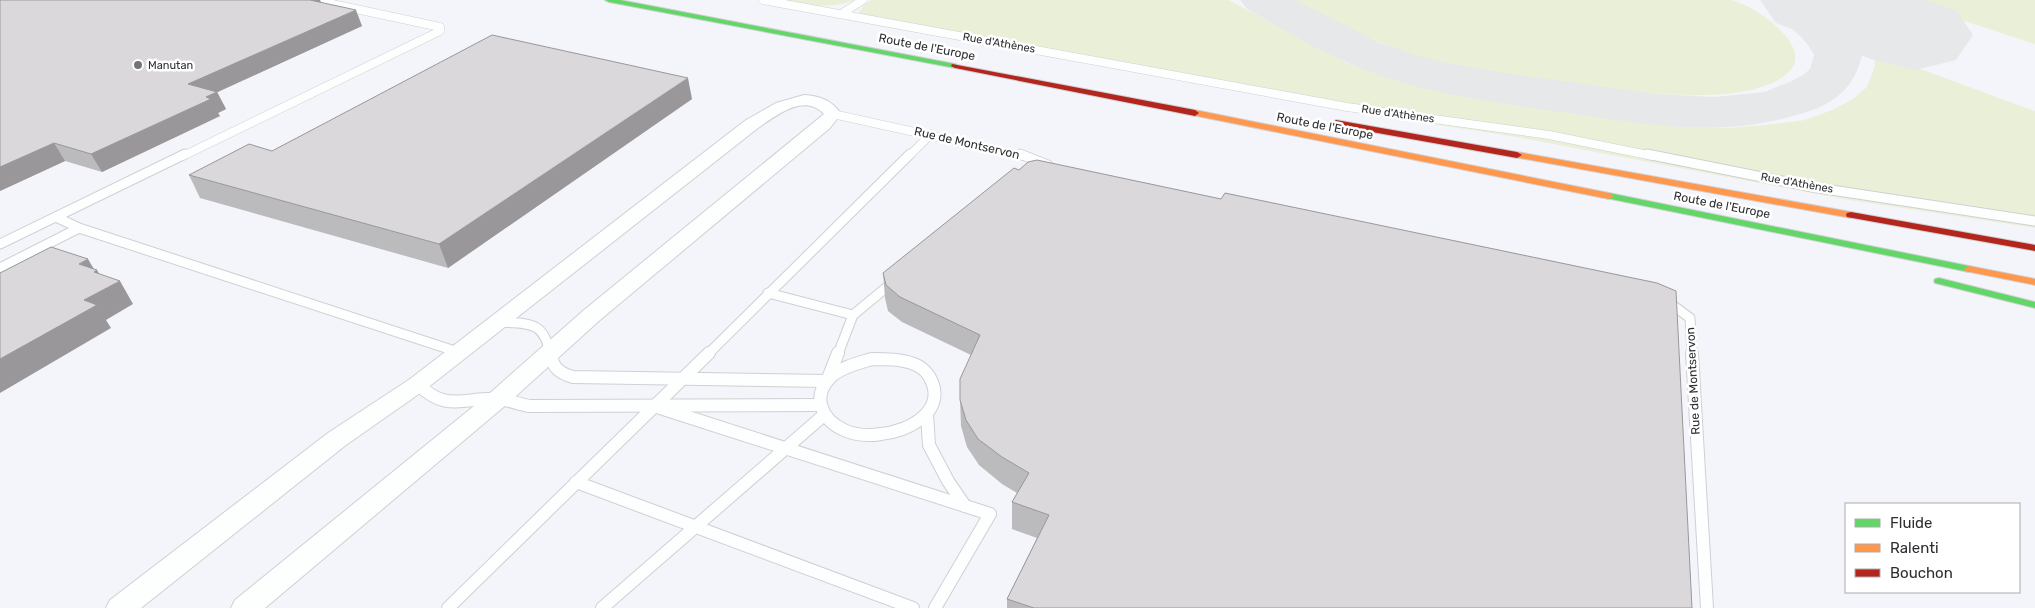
<svg xmlns="http://www.w3.org/2000/svg" width="2035" height="608" font-family="Rubik,sans-serif">
<rect width="100%" height="100%" fill="#f4f5fa"/>
<g fill="#eaf0d8">
<path d="M 777,0 L 855,0 C 828,10 804,5 777,0 Z"/>
<polygon points="871,0 1229,0 1349,64 1399,80 1443,91 1634,122 1682,127 1726,128 1765,125 1805,120 1832,110 1853,99 1867,87 1875,66 1874,52 2035,111 2035,228 1849,200 1516,137 1343,110 853,21 864,5"/>
<path d="M 1294,0 L 1731,0 C 1737,2 1744,4 1749,7 C 1767,16 1812,49 1789,72 C 1736,124 1514,74 1443,63 C 1388,50 1343,26 1294,0 Z"/>
<polygon points="1901,0 2035,0 2035,44"/>
</g>
<g fill="none" stroke-linecap="round" stroke-linejoin="round">
<path fill="#e6e8ea" fill-rule="evenodd" d="M 1240,0 L 1295,0 L 1378,42 L 1415,55 L 1442,62 L 1511,74 L 1656,94 L 1715,97 L 1764,92 L 1790,82 L 1803,75 L 1810,69 L 1814,55 C 1803,31 1776,21 1761,0 L 1810,0 L 1845,27 L 1862,55 C 1852,97 1825,108 1786,118 C 1710,137 1644,124 1568,113 C 1505,104 1439,96 1379,75 C 1332,59 1289,33 1247,9 Z"/>
<polygon fill="#e6e8ea" fill-rule="evenodd" points="1760,0 1924,0 1956,10 1973,35 1956,60 1915,70 1874,60 1776,23"/>
<defs>
<g id="lane-far2">
<polyline points="763,0 1347,107 1549,135 1653,156"/>
<polyline points="841,14 863,0"/>
<polyline points="833,114 1023,156"/>
<polyline points="183,156 440,31 440,27 314,0"/>
<polyline points="909,156 931,134"/>
</g>
<g id="lane-far1">
<polyline points="1020,154 1048,165"/>
<polyline points="1647,154 1812,187 2035,221"/>
<polyline points="56,217 79,228 458,352"/>
<polyline points="0,244 185,154"/>
<polyline points="0,268 79,228"/>
<polyline points="768,293 853,315"/>
<polyline points="1667,301 1690,318 1692,354"/>
<path d="M 498,322 C 528,324 544,320 550,354"/>
<polyline points="708,354 910,154"/>
<polyline points="838,354 853,315 893,282"/>
</g>
<g id="lane">
<path d="M 550,353 C 553,368 559,373 573,377 L 827,381 L 838,353"/>
<polyline points="1692,353 1707,608"/>
<path d="M 872,359 C 886,359 901,359 914,364 C 922,367 929,374 932,382 C 945,413 906,432 881,434 C 869,436 855,435 844,430 C 820,419 811,394 833,375 C 844,366 859,363 872,359 Z"/>
<path d="M 418,384 C 446,413 465,397 498,399 C 509,400 519,404 529,406 L 820,405"/>
<polyline points="654,406 990,514 935,608"/>
<polyline points="927,414 929,445 948,481 965,506"/>
<polyline points="576,482 913,608"/>
<polyline points="448,608 709,353"/>
<polyline points="602,608 824,415"/>
</g>
<path id="street" d="M 804,95 C 820,96 832,100 841,114 L 830,128 L 600,320 L 506,405 L 265,608 L 231,608 L 235,600 L 490,393 L 584,310 L 824,114 C 804,93 777,115 758,128 L 426,389 L 346,445 L 141,608 L 106,608 L 110,600 L 328,433 L 410,379 L 746,120 L 776,103 Z"/>
<g id="fast">
<polygon points="605,0 620,0 955,64 959,66 955,68 609,2"/>
<polygon points="1609,193 1969,266 1974,269 1969,272 1606,198 1604,196 1606,194"/>
<polygon points="1939,278 2035,302 2035,308 1935,283 1934,281 1935,279"/>
</g>
<g id="slow">
<polygon points="1195,110 1609,193 1614,196 1609,199 1192,115 1192,111"/>
<polygon points="1517,152 1851,212 1856,215 1851,218 1514,157 1512,155"/>
<polygon points="1969,266 2035,279 2035,285 1965,271 1964,269"/>
</g>
<g id="jam">
<polygon points="952,64 1195,110 1199,113 1195,116 955,68 951,66"/>
<polygon points="1336,120 1517,152 1522,155 1517,158 1333,125 1332,123"/>
<polygon points="1851,212 2035,245 2035,251 1847,217 1846,215 1847,213"/>
</g>
</defs>
<use href="#lane-far2" stroke="#cfd0d4" stroke-width="9"/>
<use href="#lane-far1" stroke="#cfd0d4" stroke-width="11"/>
<use href="#lane" stroke="#cfd0d4" stroke-width="14"/>
<use href="#street" stroke="#cfd0d4" stroke-width="2"/>
<use href="#fast" stroke="#d1d1d4" stroke-width="2"/>
<use href="#slow" stroke="#d1d1d4" stroke-width="2"/>
<use href="#jam" stroke="#d1d1d4" stroke-width="2"/>
<use href="#lane-far2" stroke="#fdfefe" stroke-width="8"/>
<use href="#lane-far1" stroke="#fdfefe" stroke-width="9"/>
<use href="#lane" stroke="#fdfefe" stroke-width="12"/>
<use href="#street" fill="#fdfefe" fill-rule="evenodd"/>
<use href="#fast" fill="#63d668" fill-rule="evenodd"/>
<use href="#slow" fill="#ff974d" fill-rule="evenodd"/>
<use href="#jam" fill="#b3261e" fill-rule="evenodd"/>
</g>
<g fill="#bbbabc">
<polygon points="0,0 321,2 362,26 217,92 226,109 218,113 220,116 102,172 65,161 0,191"/>
<polygon points="692,99 448,268 200,198 189,175 272,151"/>
<polygon points="883,273 1692,608 1007,608 1007,599 1037,538 1012,529 1012,502 1017,493 1002,484 979,465 967,447 961,426 960,400 971,355 902,322 888,311 885,298"/>
</g>
<g fill="#999799">
<polygon points="309,0 320,0 325,11"/>
<polygon points="356,10 362,26 196,102 188,84"/>
<polygon points="688,78 692,99 448,268 439,244"/>
<polygon points="217,92 226,109 218,113 220,116 102,172 91,154"/>
<polygon points="54,143 65,161 0,191 0,167"/>
<polygon points="88,259 95,271 97,270 107,288 120,281 133,304 106,320 111,328 0,393 0,359 84,300 79,264"/>
</g>
<g fill="#dad8db" stroke="#999799">
<polygon points="0,0 310,0 356,10 188,84 217,92 206,97 211,99 91,154 54,143 0,167"/>
<polygon points="492,35 688,78 439,244 189,175 249,144 272,151"/>
<polygon points="1037,160 1221,199 1225,193 1657,283 1676,291 1692,608 1034,608 1007,599 1049,515 1012,502 1029,473 1002,457 978,439 966,420 960,400 960,379 980,335 900,297 886,285 883,273 1014,168 1019,170 1028,162"/>
<polygon points="51,247 88,259 79,264 97,270 94,272 120,281 84,300 97,305 0,359 0,273"/>
</g>
<circle fill="#737478" stroke="#fff" stroke-width="2" cx="138" cy="65" r="5"/>
<g text-anchor="middle" dominant-baseline="central" stroke-width="5" stroke-linejoin="round" paint-order="stroke">
<g font-size="11" fill="#2d2e32" stroke="#fff">
<text transform="translate(999 43) rotate(10)">Rue d'Athènes</text>
<text transform="translate(1398 114) rotate(8)">Rue d'Athènes</text>
<text transform="translate(1797 183) rotate(10)">Rue d'Athènes</text>
</g>
<g font-size="11" fill="#2d2e32" stroke="#fff" text-anchor="start">
<text x="148" y="65">Manutan</text>
</g>
<g font-size="12" fill="#2d2e32" stroke="#fff">
<text transform="translate(927 47) rotate(11)">Route de l'Europe</text>
<text transform="translate(1325 126) rotate(11)">Route de l'Europe</text>
<text transform="translate(967 143) rotate(13)">Rue de Montservon</text>
<text transform="translate(1722 205) rotate(11)">Route de l'Europe</text>
<text transform="translate(1693 381) rotate(-93)">Rue de Montservon</text>
</g>
</g>
<rect x="1845" y="503" width="175" height="90" fill="#ffffff" stroke="#ababad"/>
<rect x="1855" y="519" width="25" height="8" fill="#63d668" stroke="#ababad"/>
<text x="1890" y="528" font-size="15" fill="#2d2e32">Fluide</text>
<rect x="1855" y="544" width="25" height="8" fill="#ff974d" stroke="#ababad"/>
<text x="1890" y="553" font-size="15" fill="#2d2e32">Ralenti</text>
<rect x="1855" y="569" width="25" height="8" fill="#b3261e" stroke="#ababad"/>
<text x="1890" y="578" font-size="15" fill="#2d2e32">Bouchon</text>
</svg>
